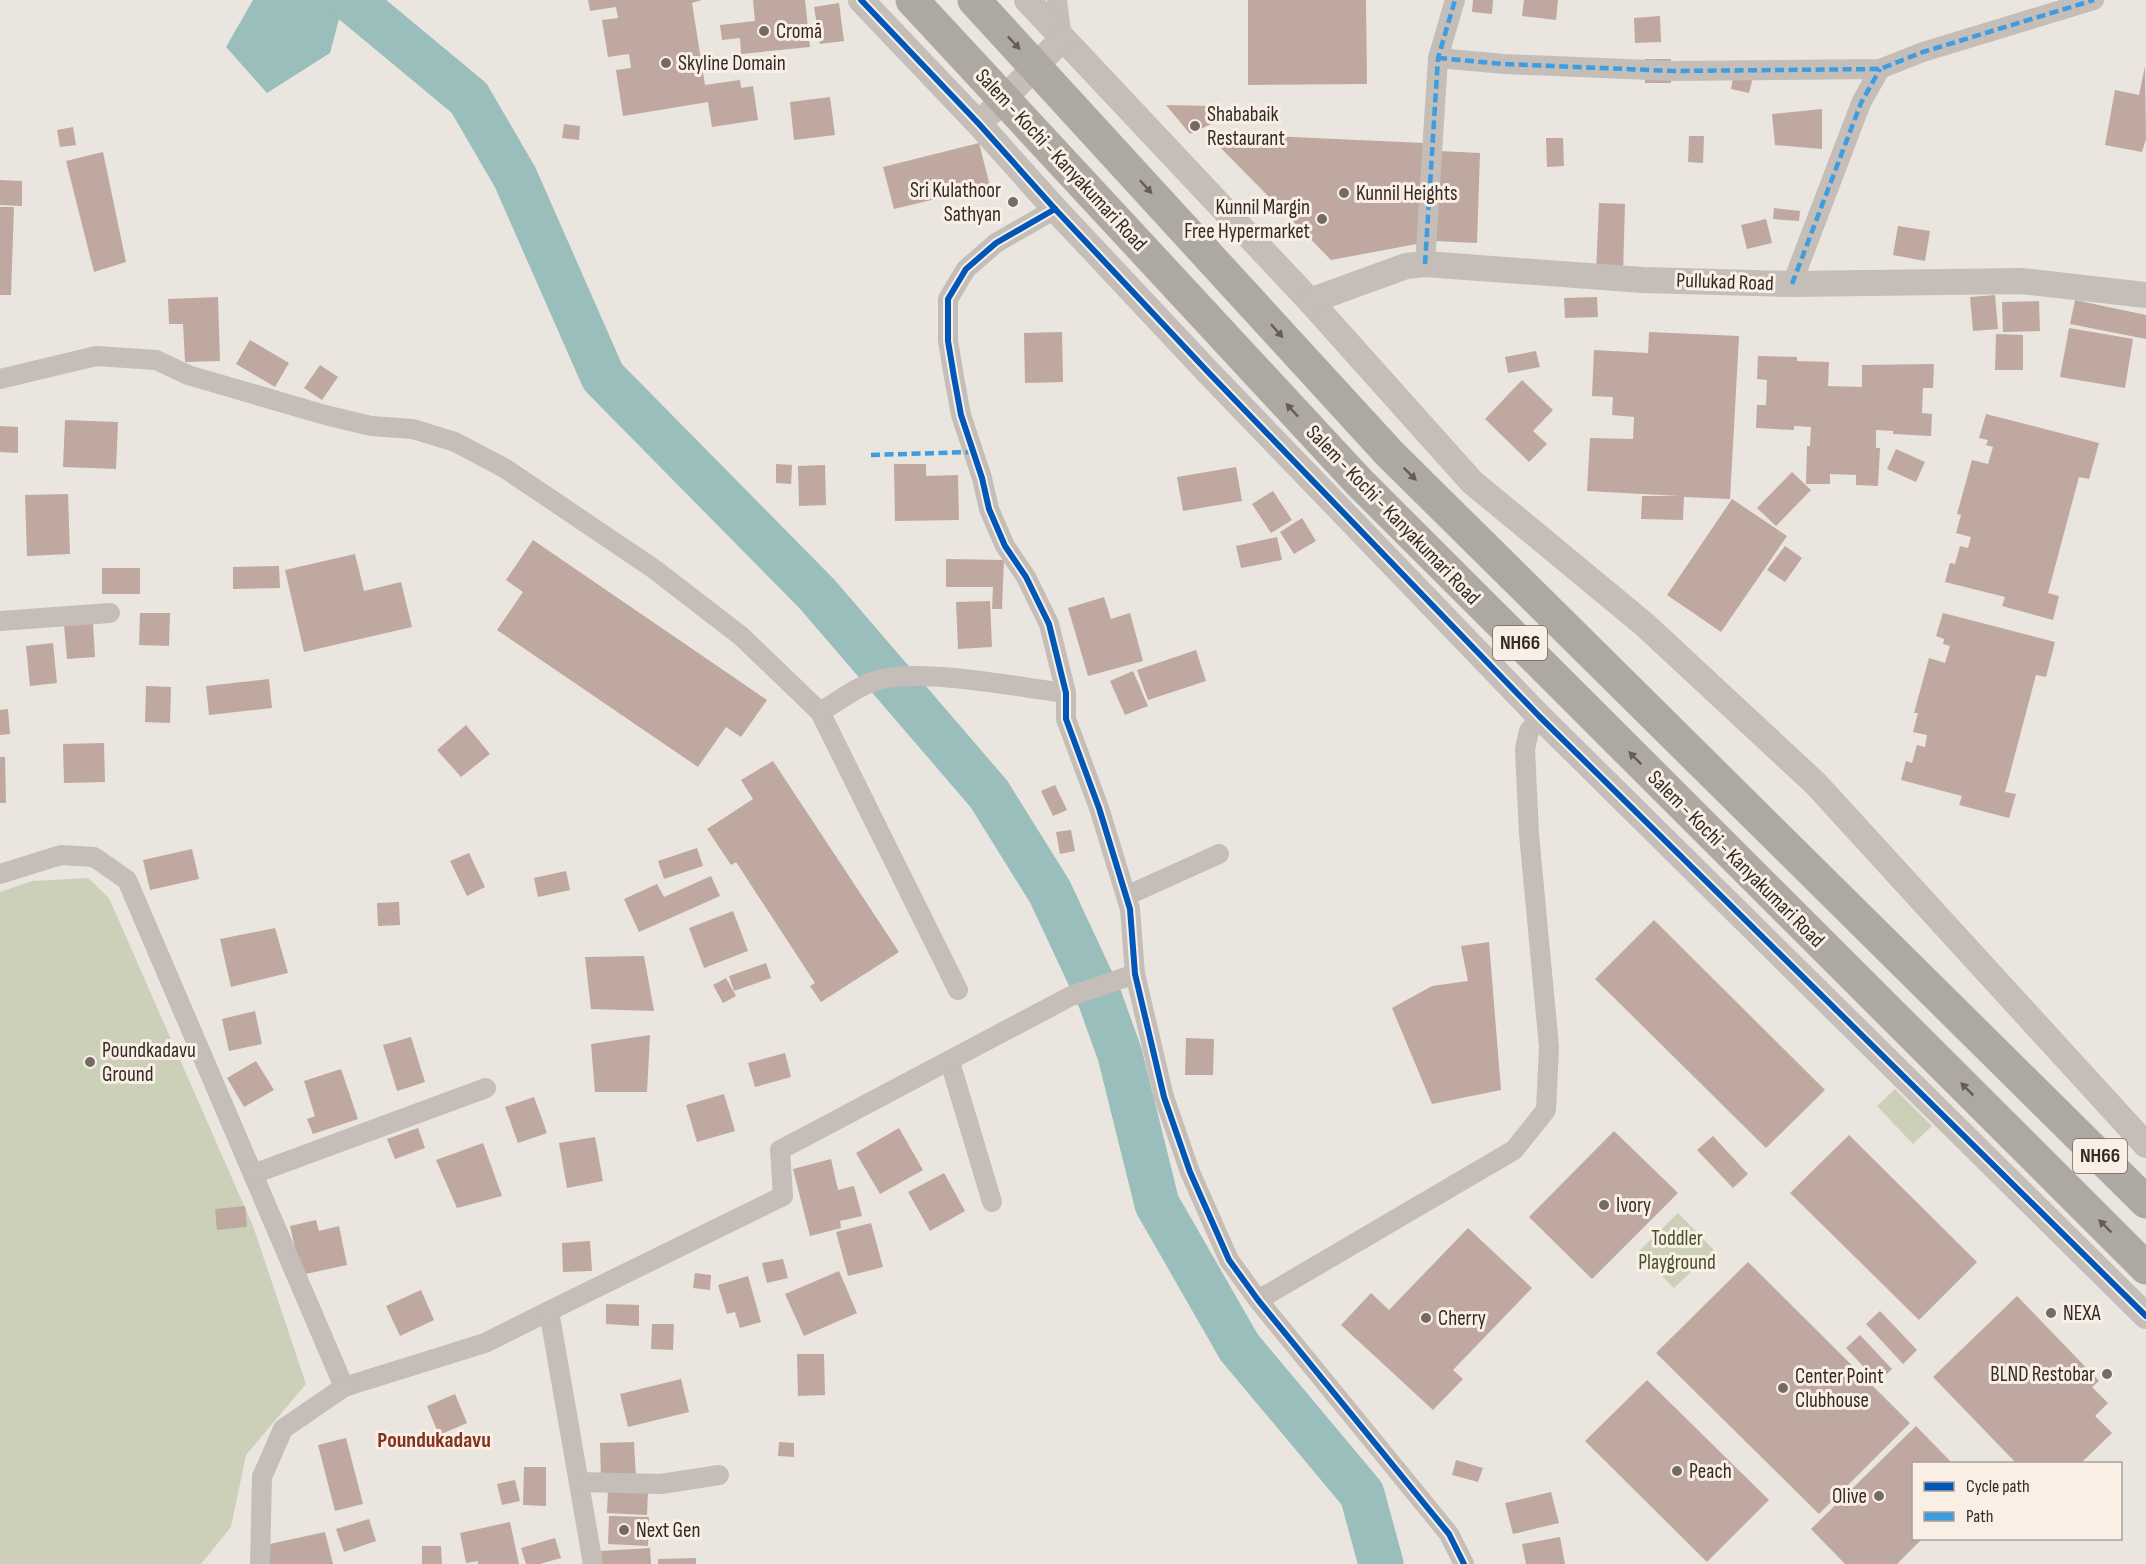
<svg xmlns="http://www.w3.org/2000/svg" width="2146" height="1564" font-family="'Sofia Sans Condensed',sans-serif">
<rect width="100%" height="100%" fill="#ebe5df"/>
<g fill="#cdd0b8">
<polygon points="88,878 109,898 253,1226 306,1384 246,1455 231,1527 201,1564 0,1564 0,892 32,881"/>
<polygon points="1895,1089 1932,1126 1913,1144 1877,1106"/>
<polygon points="1678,1213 1714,1250 1674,1288 1638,1252"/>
</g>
<polygon fill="#9abebc" points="253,0 344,0 330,53 267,93 226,47"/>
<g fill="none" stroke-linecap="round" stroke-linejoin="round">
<polyline stroke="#9abebc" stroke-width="45" points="351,0 469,98 515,177 603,377 817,594 989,794 1050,892 1100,999 1120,1055 1157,1204 1239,1347 1362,1494 1381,1564"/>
</g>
<g fill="#bfa8a0">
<polygon points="588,0 702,0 692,3 705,85 740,80 741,88 753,86 758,120 712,127 708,102 623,116 616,70 631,68 629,54 608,57 602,20 618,18 616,7 590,11"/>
<polygon points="753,0 805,0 810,47 741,54 740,38 722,40 720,25 755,21"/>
<polygon points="1248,0 1366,0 1367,84 1248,85"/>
<polygon points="1473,0 1493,0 1492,14 1472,12"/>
<polygon points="1524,0 1558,0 1556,20 1522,16"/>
<polygon points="839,3 844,41 820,44 814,7"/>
<polygon points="1660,16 1661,42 1635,43 1634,18"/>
<rect x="1645" y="59" width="26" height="24"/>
<polygon points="2145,66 2146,139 2142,152 2105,145 2115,90 2139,95"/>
<polygon points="1734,73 1753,77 1749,93 1731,89"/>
<polygon points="830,97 835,135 794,140 790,102"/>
<polygon points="1166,105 1210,106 1224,118 1190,134"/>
<polygon points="1822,109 1822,149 1775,145 1772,114"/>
<polygon points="564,124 580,126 579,140 562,138"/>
<polygon points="73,127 76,145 60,147 57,130"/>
<polygon points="1206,133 1424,143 1422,243 1331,260"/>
<polygon points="1689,136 1704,136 1703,163 1688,162"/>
<polygon points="1546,138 1563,138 1564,166 1547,167"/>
<polygon points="979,143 990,186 894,209 883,167"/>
<polygon points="1438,151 1480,153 1477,243 1434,241"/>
<polygon points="103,152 126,262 94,272 66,161"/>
<polygon points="0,180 22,181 22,206 0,205"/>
<polygon points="1599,203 1625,204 1623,274 1596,273"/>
<polygon points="0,207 14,207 11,295 0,295"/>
<polygon points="1774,208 1800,211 1799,221 1773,219"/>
<polygon points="1766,219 1772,243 1747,249 1741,225"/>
<polygon points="1898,226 1930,231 1925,261 1893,255"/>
<polygon points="1995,295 1998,329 1973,331 1970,297"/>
<polygon points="218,297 220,361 185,362 183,324 169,324 168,299"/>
<polygon points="1597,297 1598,317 1565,318 1564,298"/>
<polygon points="2075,300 2146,315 2146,339 2070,324"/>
<polygon points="2039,301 2040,331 2003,332 2002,302"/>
<polygon points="2069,328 2133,339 2125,388 2060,377"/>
<polygon points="1062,332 1063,382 1025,383 1024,333"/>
<polygon points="1649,332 1739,336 1730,499 1684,497 1683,520 1641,519 1642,496 1680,496 1587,491 1590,438 1633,439 1634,417 1612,415 1613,397 1592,396 1594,350 1648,353"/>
<polygon points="1996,334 2023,335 2023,370 1995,370"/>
<polygon points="250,340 289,363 275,387 236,364"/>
<polygon points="1536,351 1540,367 1508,373 1505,357"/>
<polygon points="1758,356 1797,357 1797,361 1829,362 1828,386 1862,387 1862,365 1934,364 1933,388 1923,388 1922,413 1932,414 1931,436 1893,434 1893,431 1876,430 1876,448 1880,448 1878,486 1856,485 1856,475 1830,474 1830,484 1806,484 1807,446 1810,446 1811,427 1794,426 1794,430 1756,428 1757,405 1766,405 1767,380 1757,379"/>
<polygon points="320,365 338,377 322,400 304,388"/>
<polygon points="1522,380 1553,410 1533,431 1547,444 1529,462 1485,419"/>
<polygon points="1986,414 2099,443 2089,479 2079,477 2048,593 2059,596 2053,620 2002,606 2005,597 1945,582 1950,563 1955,564 1960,546 1968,548 1971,537 1956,533 1961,515 1957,514 1972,460 1988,464 1993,447 1986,445 1988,440 1979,438"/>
<polygon points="65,420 118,422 116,469 63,467"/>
<polygon points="0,426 18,427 18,453 0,452"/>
<polygon points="1896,449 1925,462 1916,482 1887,469"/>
<polygon points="776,464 792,465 791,484 776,483"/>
<polygon points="894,464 926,464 926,476 958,475 959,520 895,521"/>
<polygon points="825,465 826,505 799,506 798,466"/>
<polygon points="1236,467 1242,501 1183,511 1177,477"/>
<polygon points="1792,472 1811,490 1776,526 1757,508"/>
<polygon points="1273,491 1292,520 1271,533 1252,504"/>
<polygon points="68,494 70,554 27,556 25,495"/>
<polygon points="1732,499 1787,536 1721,632 1667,595"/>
<polygon points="1302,518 1316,541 1294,554 1280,532"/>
<polygon points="1277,537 1282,560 1241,568 1236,546"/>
<polygon points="533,540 767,700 741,737 726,727 698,767 497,630 523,592 506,580"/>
<polygon points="1785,546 1802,558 1785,582 1767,570"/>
<polygon points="355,554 364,591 401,582 412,627 304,652 285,570"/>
<polygon points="946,559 1004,560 1002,609 992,609 993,587 946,587"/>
<polygon points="279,566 280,588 233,589 233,567"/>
<rect x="102" y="568" width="38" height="26"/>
<polygon points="1104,597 1111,619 1130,613 1143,661 1088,676 1068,608"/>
<polygon points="990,601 992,647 958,649 956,602"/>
<polygon points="140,613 170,613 169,646 139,645"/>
<polygon points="1943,613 2055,642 2046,677 2036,675 2005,792 2016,794 2009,818 1959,805 1962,796 1901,780 1906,761 1912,763 1917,745 1925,747 1927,735 1913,732 1918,713 1914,713 1929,658 1945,663 1950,646 1943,644 1944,639 1936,636"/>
<polygon points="93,623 95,657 67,659 64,625"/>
<polygon points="53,643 57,683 30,686 26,646"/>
<polygon points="1196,650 1206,681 1148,700 1137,670"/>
<polygon points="1133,671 1148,706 1125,715 1110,681"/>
<polygon points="269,679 272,708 209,715 206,686"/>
<polygon points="146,686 171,687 170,723 145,722"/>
<polygon points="8,709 10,734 0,735 0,710"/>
<polygon points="466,725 490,754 461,777 437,750"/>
<polygon points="104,743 105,782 64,783 63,744"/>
<polygon points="0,757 5,757 6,803 0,803"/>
<polygon points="773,761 899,952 821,1002 810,986 815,983 736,862 731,865 707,829 753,799 741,780"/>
<polygon points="1055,785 1067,810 1053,816 1041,791"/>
<polygon points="1071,830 1075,851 1060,854 1056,832"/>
<polygon points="697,848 703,866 664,879 658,861"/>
<polygon points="192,849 199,879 150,890 143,860"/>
<polygon points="469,853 485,887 467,896 450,861"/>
<polygon points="566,871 570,890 538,897 534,878"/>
<polygon points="711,876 720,896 639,932 624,899 657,884 664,897"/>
<polygon points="399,902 400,925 378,926 377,903"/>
<polygon points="733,911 748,951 704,968 689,928"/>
<polygon points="1654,920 1825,1090 1766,1148 1595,979"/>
<polygon points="275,928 288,973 231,987 220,939"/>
<polygon points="1489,942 1501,1090 1432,1104 1392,1008 1432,986 1468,981 1461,946"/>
<polygon points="644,956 654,1011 591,1009 585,957"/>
<polygon points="766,963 771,978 734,991 729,976"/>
<polygon points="726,978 736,996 723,1003 713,985"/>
<polygon points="255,1011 262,1044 229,1051 222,1019"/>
<polygon points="650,1035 647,1092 595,1092 591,1044"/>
<polygon points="411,1037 425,1082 397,1091 383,1045"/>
<polygon points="1186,1038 1214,1039 1213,1075 1185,1075"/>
<polygon points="785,1053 791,1077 755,1087 748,1063"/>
<polygon points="256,1061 274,1090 244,1107 227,1078"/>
<polygon points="341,1069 358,1119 313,1134 307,1119 315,1116 304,1081"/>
<polygon points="724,1094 735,1131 697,1142 686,1105"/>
<polygon points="534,1097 547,1133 518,1143 505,1107"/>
<polygon points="418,1128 425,1148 395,1159 387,1139"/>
<polygon points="899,1128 923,1170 880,1194 856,1153"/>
<polygon points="1614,1131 1678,1193 1592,1279 1529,1217"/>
<polygon points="1849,1135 1977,1262 1919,1320 1790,1193"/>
<polygon points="1713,1136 1748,1174 1733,1188 1697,1150"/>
<polygon points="595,1137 603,1181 567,1188 559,1143"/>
<polygon points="483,1143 502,1196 457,1208 436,1160"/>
<polygon points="831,1159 838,1190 854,1186 862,1216 840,1221 841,1228 810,1236 793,1169"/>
<polygon points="944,1173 965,1211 930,1231 908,1192"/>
<polygon points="245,1206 247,1227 217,1230 215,1209"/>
<polygon points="316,1220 319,1231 339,1226 347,1265 301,1275 290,1226"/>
<polygon points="871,1223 883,1267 848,1276 836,1232"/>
<polygon points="1468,1228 1532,1288 1453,1370 1463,1379 1433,1410 1341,1325 1371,1293 1389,1310"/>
<polygon points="590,1241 592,1271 563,1272 562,1243"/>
<polygon points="783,1259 788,1278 767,1283 762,1263"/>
<polygon points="1748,1262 1910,1423 1819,1514 1656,1353"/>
<polygon points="839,1271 857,1313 804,1336 785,1294"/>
<polygon points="695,1273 711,1275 710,1290 693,1288"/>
<polygon points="748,1276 761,1322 740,1328 735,1312 727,1314 718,1285"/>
<polygon points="421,1290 434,1320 400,1336 386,1306"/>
<polygon points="2017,1296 2099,1381 2092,1387 2108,1403 2095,1416 2112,1433 2080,1464 2017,1464 1933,1377"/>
<polygon points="606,1304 639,1305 639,1326 606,1324"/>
<polygon points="1880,1311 1917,1350 1903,1364 1866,1324"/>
<polygon points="652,1324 674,1324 673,1350 651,1349"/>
<polygon points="1860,1335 1892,1369 1878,1382 1846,1348"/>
<polygon points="797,1354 824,1354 825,1395 798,1396"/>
<polygon points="681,1379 689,1412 628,1427 620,1394"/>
<polygon points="1647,1380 1769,1500 1707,1562 1585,1441"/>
<polygon points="455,1394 467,1423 439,1435 427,1406"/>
<polygon points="1916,1426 1953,1464 1914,1464 1914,1538 1923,1538 1897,1564 1845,1564 1811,1529"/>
<polygon points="346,1438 363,1504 335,1511 318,1445"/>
<polygon points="634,1442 636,1479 601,1480 600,1443"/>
<polygon points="779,1442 794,1443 794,1457 778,1456"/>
<polygon points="1456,1460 1483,1468 1478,1482 1452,1475"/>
<polygon points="524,1467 546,1467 546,1506 523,1505"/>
<polygon points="515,1480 520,1501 502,1505 497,1484"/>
<polygon points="608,1490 648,1491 647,1515 607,1513"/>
<polygon points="1551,1492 1559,1523 1513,1534 1505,1503"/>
<polygon points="609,1516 649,1517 648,1546 608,1544"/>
<polygon points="369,1519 376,1541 344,1552 336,1529"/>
<polygon points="510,1522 519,1564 478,1564 478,1561 466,1563 460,1533"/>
<polygon points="325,1532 333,1564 269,1564 265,1545"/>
<polygon points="1560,1537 1565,1564 1526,1564 1522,1544"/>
<polygon points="555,1538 561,1558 540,1564 526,1564 521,1548"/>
<polygon points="422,1546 441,1546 442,1564 422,1564"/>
<polygon points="650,1548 651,1564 602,1564 601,1551"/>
<polygon points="696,1558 696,1564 658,1564 658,1559"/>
</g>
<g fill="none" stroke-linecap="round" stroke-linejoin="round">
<g stroke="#c4bdb8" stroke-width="20">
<polyline points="1057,0 1062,39"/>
<polyline points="1438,58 1504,64 1674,71 1880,69 1923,52 2094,0"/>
<polyline points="1055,209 996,243 966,269 948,299 948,341 954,377 961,415 982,478 989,509 1005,546 1026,577 1049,624 1066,693 1066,719 1099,808 1130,909 1135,974 1164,1097 1190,1172 1229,1260 1258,1300 1449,1534 1464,1564"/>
<polyline points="1425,264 1438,58 1455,0"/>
<polyline points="1792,284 1861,103 1880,69"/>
<polyline points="0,379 96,356 156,360 188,375 325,415 371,426 413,429 455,442 506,469 654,569 741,636 820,712 958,990"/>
<polyline points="0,621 110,613"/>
<path d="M 820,712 C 839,701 860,684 882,679 C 928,669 1017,687 1066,693"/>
<polyline points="0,874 61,855 94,857 127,880 344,1387 485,1343 549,1311 593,1564"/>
<polyline points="1126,896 1219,854"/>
<polyline points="950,1062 992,1202"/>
<polyline points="253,1174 486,1088"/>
<polyline points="1258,1300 1514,1150 1546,1110 1549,1047 1529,834 1525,749 1529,731 1540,717"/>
<polyline points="549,1311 783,1196 780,1150 1071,996 1135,974"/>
<polyline points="579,1482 661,1484 719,1475"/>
<polyline points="260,1564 262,1477 283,1429 344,1387"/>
</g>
<g stroke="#c4bdb8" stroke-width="26">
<polyline points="861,0 979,124 1055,209 1208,372 1540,717 2146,1316"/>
<polyline points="1027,0 1310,301 1472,482 1645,625 1816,784 2146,1145"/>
<polyline points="991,112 1062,39"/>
<polyline points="1310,301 1406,266 1425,264 1643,280 1792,284 2022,281 2146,295"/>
</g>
<g stroke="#aea8a2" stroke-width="33">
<polyline points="912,0 1359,482 2146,1268"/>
<polyline points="974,0 1389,453 2146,1202"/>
</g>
<g stroke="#3e9ce0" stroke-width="4.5" stroke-dasharray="9 4.5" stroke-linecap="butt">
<polyline points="1438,58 1504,64 1674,71 1880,69 1923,52 2094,0"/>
<polyline points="1425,264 1438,58 1455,0"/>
<polyline points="1792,284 1861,103 1880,69"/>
<polyline points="871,455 972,452"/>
</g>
<defs>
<g id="cycleway">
<polyline points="861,0 979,124 1055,209 1208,372 1540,717 2146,1316"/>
<polyline points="1055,209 996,243 966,269 948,299 948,341 954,377 961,415 982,478 989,509 1005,546 1026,577 1049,624 1066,693 1066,719 1099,808 1130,909 1135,974 1164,1097 1190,1172 1229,1260 1258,1300 1449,1534 1464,1564"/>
</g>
</defs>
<use href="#cycleway" stroke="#f9efe5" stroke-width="10"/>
<use href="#cycleway" stroke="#0057b8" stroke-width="6"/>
</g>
<defs><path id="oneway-solid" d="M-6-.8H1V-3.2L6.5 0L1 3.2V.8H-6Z" transform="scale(1.5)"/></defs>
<g fill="#655c58">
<use href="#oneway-solid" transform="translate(1014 43) rotate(47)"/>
<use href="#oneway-solid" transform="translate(1146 187) rotate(48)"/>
<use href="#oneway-solid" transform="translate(1277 331) rotate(48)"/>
<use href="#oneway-solid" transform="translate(1292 410) rotate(-133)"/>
<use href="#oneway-solid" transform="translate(1410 474) rotate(45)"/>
<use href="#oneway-solid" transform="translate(1635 758) rotate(-135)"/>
<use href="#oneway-solid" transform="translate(1967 1089) rotate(-135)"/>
<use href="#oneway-solid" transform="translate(2105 1226) rotate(-135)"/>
</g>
<g fill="#746b67" stroke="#f9efe5" stroke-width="2">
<circle cx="764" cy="31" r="6"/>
<circle cx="666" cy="63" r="6"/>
<circle cx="1195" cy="126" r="6"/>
<circle cx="1344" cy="193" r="6"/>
<circle cx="1013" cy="202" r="6"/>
<circle cx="1322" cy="219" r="6"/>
<circle cx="90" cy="1062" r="6"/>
<circle cx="1604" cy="1205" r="6"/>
<circle cx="2051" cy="1313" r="6"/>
<circle cx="1426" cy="1318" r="6"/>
<circle cx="2107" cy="1374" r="6"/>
<circle cx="1783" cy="1388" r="6"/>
<circle cx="1677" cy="1471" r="6"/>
<circle cx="1879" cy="1496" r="6"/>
<circle cx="624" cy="1530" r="6"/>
</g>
<g text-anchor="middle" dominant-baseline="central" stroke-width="6" stroke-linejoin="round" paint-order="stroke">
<g fill="#f9efe5" stroke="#6f655f" stroke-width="1.5">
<rect x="1493" y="626" width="54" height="34" rx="4.5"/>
<rect x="2073" y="1139" width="54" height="34" rx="4.5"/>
</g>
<g font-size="20" font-weight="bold" fill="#342a26">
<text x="1520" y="643">NH66</text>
<text x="2100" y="1156">NH66</text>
</g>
<g font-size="21" fill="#342a26" stroke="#f9efe5" text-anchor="start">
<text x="776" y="31">Cromā</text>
<text x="678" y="63">Skyline Domain</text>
<text x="1207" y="114">Shababaik<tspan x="1207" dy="24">Restaurant</tspan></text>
<text x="1001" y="190" text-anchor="end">Sri Kulathoor<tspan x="1001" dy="24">Sathyan</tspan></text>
<text x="1356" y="193">Kunnil Heights</text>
<text x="1310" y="207" text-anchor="end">Kunnil Margin<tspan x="1310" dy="24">Free Hypermarket</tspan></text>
<text x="102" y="1050">Poundkadavu<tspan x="102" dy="24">Ground</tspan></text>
<text x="1616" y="1205">Ivory</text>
<text x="2063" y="1313">NEXA</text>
<text x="1438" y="1318">Cherry</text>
<text x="2095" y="1374" text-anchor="end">BLND Restobar</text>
<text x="1795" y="1376">Center Point<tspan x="1795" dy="24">Clubhouse</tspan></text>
<text x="1689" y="1471">Peach</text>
<text x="1867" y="1496" text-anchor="end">Olive</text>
<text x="636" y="1530">Next Gen</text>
</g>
<g font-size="21" fill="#342a26" stroke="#f9efe5">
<text transform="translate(1061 160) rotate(47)">Salem - Kochi - Kanyakumari Road</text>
<text transform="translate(1725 282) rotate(2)">Pullukad Road</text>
<text transform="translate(1393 515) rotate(46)">Salem - Kochi - Kanyakumari Road</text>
<text transform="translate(1736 859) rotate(45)">Salem - Kochi - Kanyakumari Road</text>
</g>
<g font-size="21" fill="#46522a" stroke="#f9efe5">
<text x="1677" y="1238">Toddler<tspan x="1677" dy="24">Playground</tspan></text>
</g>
<g font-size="22" font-weight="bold" fill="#823320" stroke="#f9efe5">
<text x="434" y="1440">Poundukadavu</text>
</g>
</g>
<rect x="1912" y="1462" width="210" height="78" fill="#f9efe5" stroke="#aaa099" stroke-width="1.5"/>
<rect x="1924" y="1482" width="30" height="9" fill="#0057b8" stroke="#aaa099" stroke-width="1.5"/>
<text x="1966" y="1492" font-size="18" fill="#342a26">Cycle path</text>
<rect x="1924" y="1512" width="30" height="9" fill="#3e9ce0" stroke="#aaa099" stroke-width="1.5"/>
<text x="1966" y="1522" font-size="18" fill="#342a26">Path</text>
</svg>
